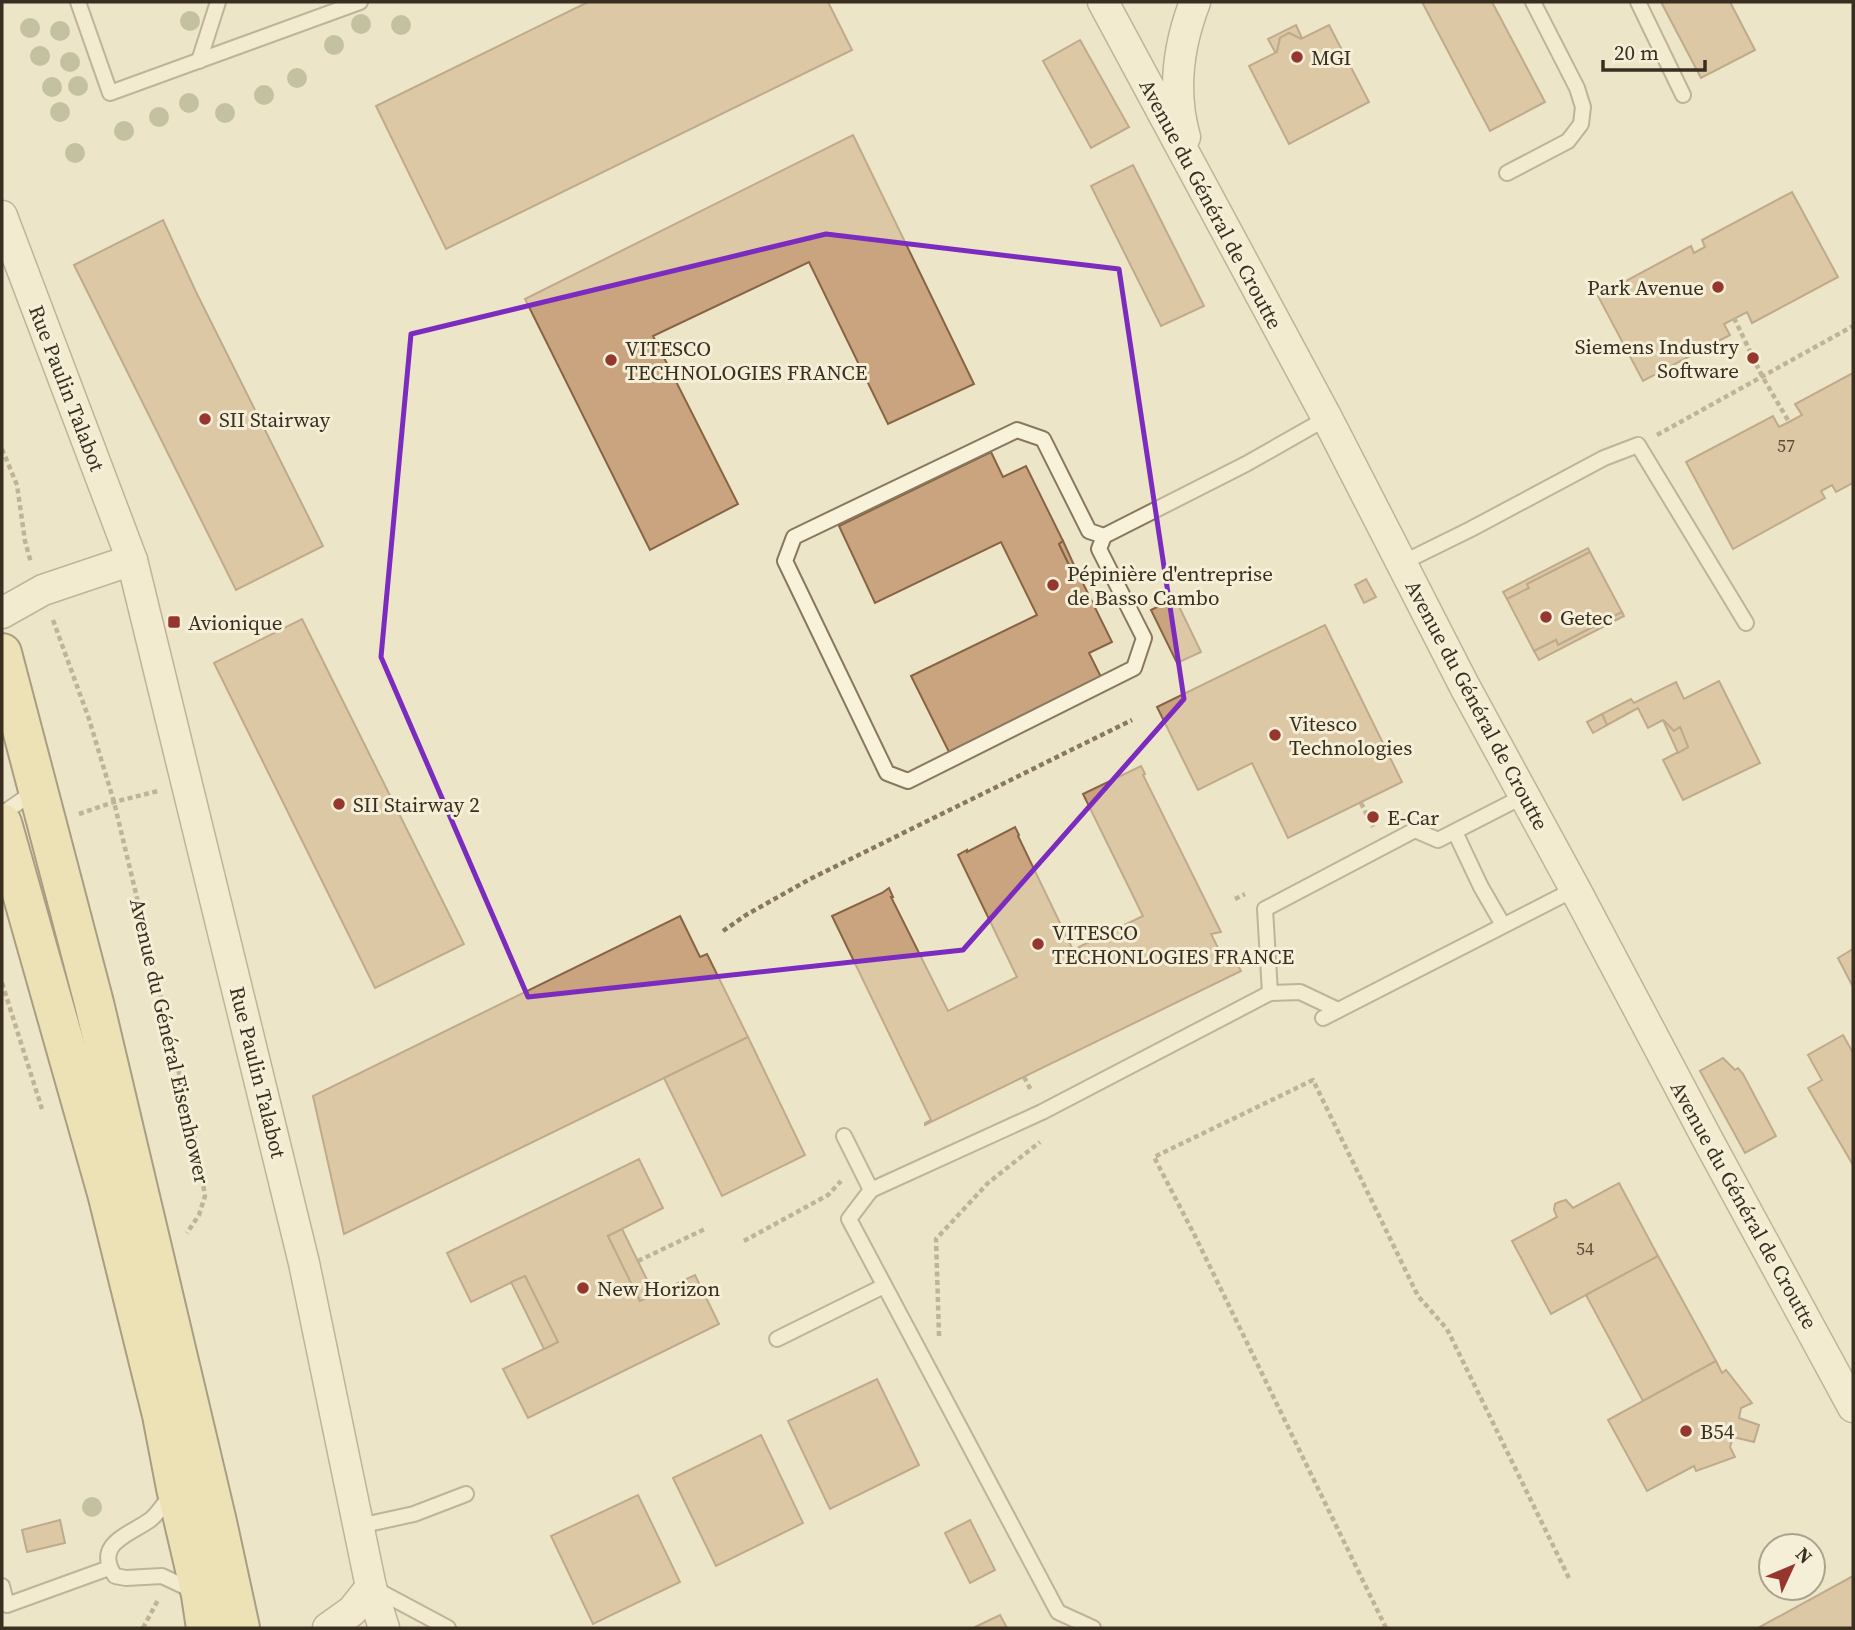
<svg xmlns="http://www.w3.org/2000/svg" width="1855" height="1630" font-family="'Source Serif 4',serif">
<rect width="100%" height="100%" fill="#ede5c7"/>
<g fill="#caa47f" stroke="#876444" stroke-width="2">
<polygon points="588,2 828,2 852,50 446,249 376,106"/>
<polygon points="1422,2 1492,2 1545,102 1490,131"/>
<polygon points="1661,2 1730,2 1755,50 1701,78"/>
<polygon points="1296,25 1302,38 1301,39 1289,33 1280,38 1277,52 1275,52 1268,39"/>
<polygon points="1329,25 1369,102 1289,144 1249,66 1277,52 1280,38 1289,33 1301,39"/>
<polygon points="1080,40 1129,127 1091,148 1043,61"/>
<polygon points="853,135 974,384 888,424 809,262 653,336 738,504 650,550 525,299"/>
<polygon points="1133,165 1204,306 1161,326 1091,186"/>
<polygon points="1792,192 1838,277 1752,323 1747,312 1724,324 1730,335 1643,381 1598,296 1691,246 1694,253 1705,247 1702,240"/>
<polygon points="163,220 196,292 323,546 236,590 74,265"/>
<polygon points="1853,373 1853,483 1836,492 1832,485 1821,491 1825,498 1733,549 1686,462 1773,416 1779,427 1789,422 1802,415 1795,404"/>
<polygon points="991,452 1003,477 1026,466 1063,541 1059,544 1070,567 1074,565 1112,642 1089,653 1101,677 949,752 911,676 1037,615 1001,542 875,603 839,526"/>
<polygon points="1063,541 1074,565 1070,567 1059,544"/>
<polygon points="1588,548 1590,552 1527,584 1529,588 1507,599 1503,592"/>
<polygon points="1590,552 1622,612 1558,645 1556,640 1534,651 1507,599 1529,588 1527,584"/>
<polygon points="1366,579 1376,597 1364,603 1355,585"/>
<polygon points="1175,598 1201,652 1177,663 1151,610"/>
<polygon points="1622,612 1624,616 1539,660 1534,651 1556,640 1558,645"/>
<polygon points="302,619 464,944 375,988 214,663"/>
<polygon points="1325,625 1402,782 1288,838 1252,763 1198,790 1157,707"/>
<polygon points="1719,681 1760,763 1683,800 1663,760 1688,747 1680,727 1674,731 1663,720 1648,728 1638,708 1607,725 1602,714 1631,699 1634,703 1676,682 1684,699"/>
<polygon points="1602,714 1607,725 1593,733 1587,722"/>
<polygon points="1663,720 1674,731 1680,727 1688,747 1678,753"/>
<polygon points="1141,766 1145,774 1143,775 1221,932 1211,934 1220,952 1229,948 1241,971 925,1125 925,1123 931,1120 832,916 882,893 889,888 893,897 891,897 948,1011 1017,977 958,855 967,850 967,852 1015,827 1019,835 1018,836 1073,950 1143,916 1083,794"/>
<polygon points="680,916 700,957 707,954 748,1037 344,1234 313,1096"/>
<polygon points="1853,949 1853,987 1838,958"/>
<polygon points="1843,1035 1853,1053 1853,1165 1808,1088 1822,1080 1808,1055"/>
<polygon points="748,1037 805,1155 722,1196 664,1078"/>
<polygon points="1723,1058 1735,1070 1738,1068 1743,1074 1776,1136 1745,1153 1700,1071"/>
<polygon points="639,1159 663,1208 608,1236 640,1301 695,1275 719,1324 528,1418 503,1369 558,1342 525,1276 471,1302 447,1253"/>
<polygon points="1619,1183 1658,1256 1551,1314 1512,1241 1557,1217 1554,1210 1555,1204 1559,1202 1566,1200 1573,1208"/>
<polygon points="622,1229 654,1294 640,1301 608,1236"/>
<polygon points="1658,1256 1716,1361 1643,1401 1586,1295"/>
<polygon points="525,1276 558,1342 544,1349 511,1282"/>
<polygon points="1716,1361 1722,1373 1726,1370 1752,1403 1741,1408 1739,1418 1759,1425 1754,1442 1733,1437 1730,1447 1735,1457 1696,1471 1694,1466 1647,1491 1608,1420"/>
<polygon points="877,1379 919,1465 830,1509 788,1421"/>
<polygon points="761,1435 803,1523 716,1566 673,1478"/>
<polygon points="638,1495 680,1582 593,1624 551,1536"/>
<polygon points="60,1520 65,1543 27,1552 22,1530"/>
<polygon points="970,1520 995,1570 970,1583 945,1533"/>
<polygon points="1853,1576 1853,1628 1758,1628"/>
<polygon points="1000,1615 1007,1628 973,1628"/>
</g>
<g fill="none" stroke-linecap="round" stroke-linejoin="round">
<defs>
<g id="service">
<polyline points="78,2 110,93 360,2"/>
<polyline points="1638,2 1683,95"/>
<polyline points="199,61 218,2"/>
<polyline points="1507,173 1568,141 1581,124 1583,107 1577,88 1533,2"/>
<polyline points="1104,536 1089,531 1043,439 1017,430 794,537 785,561 887,773 908,781 1134,668 1144,638 1099,549 1104,536 1246,464 1327,418"/>
<polyline points="1402,563 1471,529 1604,458 1638,445 1746,623"/>
<polyline points="2,814 35,791"/>
<polyline points="1455,832 1481,887 1503,925"/>
<polyline points="1270,993 1265,909 1415,830 1438,840 1524,796"/>
<polyline points="1323,1018 1575,889"/>
<polyline points="844,1136 871,1190 849,1219 1058,1612 1093,1628"/>
<polyline points="871,1190 1042,1112 1270,993 1300,992 1338,1010"/>
<polyline points="777,1339 884,1286"/>
<path d="M 172,1493 C 165,1502 159,1513 150,1520 C 129,1535 93,1544 115,1576 L 126,1578 L 162,1576 L 194,1591"/>
<polyline points="359,1526 414,1514 466,1494"/>
<polyline points="2,1586 7,1605 109,1568"/>
<polyline points="375,1589 448,1628"/>
</g>
<g id="minor">
<polyline points="1103,2 1327,418 1465,687 1575,889 1710,1144 1853,1407"/>
<path d="M 1185,137 C 1172,91 1178,46 1195,2"/>
<polyline points="2,216 132,560 304,1263 371,1587 384,1628"/>
<polyline points="2,613 43,590 132,560"/>
<polyline points="328,1628 352,1611 371,1587"/>
</g>
<g id="primary">
<polyline points="2,653 94,1003 217,1522 240,1628"/>
<polyline points="2,823 107,1193 162,1415 176,1488 201,1595 206,1628"/>
</g>
</defs>
<use href="#service" stroke="#88785d" stroke-width="18"/>
<use href="#minor" stroke="#88785d" stroke-width="33"/>
<use href="#primary" stroke="#574631" stroke-width="42"/>
<g stroke="#88785d" stroke-width="4.5" stroke-dasharray="5 3.5" stroke-linecap="butt">
<polyline points="1734,318 1762,376 1789,422"/>
<polyline points="1657,435 1853,326"/>
<polyline points="2,449 17,485 25,541 31,563"/>
<polyline points="53,620 89,719 114,802 198,1152 205,1196 199,1215 187,1233"/>
<polyline points="1361,803 1373,827"/>
<polyline points="79,814 114,802 158,791"/>
<polyline points="1235,899 1245,894"/>
<polyline points="723,931 746,915 810,879 1132,720"/>
<polyline points="2,983 42,1109"/>
<polyline points="1024,1077 1032,1092"/>
<polyline points="744,1241 828,1195 841,1181"/>
<polyline points="638,1261 707,1228"/>
<polyline points="939,1336 936,1239 988,1183 1040,1142"/>
<polyline points="143,1628 158,1600"/>
<polyline points="1386,1628 1195,1236 1154,1157 1313,1080 1418,1296 1447,1329 1569,1578"/>
</g>
<use href="#service" stroke="#f8f2db" stroke-width="14"/>
<use href="#minor" stroke="#f8f2db" stroke-width="30"/>
<use href="#primary" stroke="#eedda1" stroke-width="38"/>
</g>
<g fill="#919670">
<circle cx="190" cy="21" r="10"/>
<circle cx="361" cy="24" r="10"/>
<circle cx="401" cy="25" r="10"/>
<circle cx="30" cy="28" r="10"/>
<circle cx="60" cy="31" r="10"/>
<circle cx="334" cy="45" r="10"/>
<circle cx="40" cy="56" r="10"/>
<circle cx="70" cy="62" r="10"/>
<circle cx="297" cy="78" r="10"/>
<circle cx="78" cy="86" r="10"/>
<circle cx="52" cy="87" r="10"/>
<circle cx="264" cy="95" r="10"/>
<circle cx="189" cy="103" r="10"/>
<circle cx="60" cy="112" r="10"/>
<circle cx="225" cy="113" r="10"/>
<circle cx="159" cy="117" r="10"/>
<circle cx="124" cy="131" r="10"/>
<circle cx="75" cy="153" r="10"/>
<circle cx="92" cy="1507" r="10"/>
</g>
<path d="M0 0H1855V1630H0ZM 826,234 L 1119,269 L 1184,699 L 963,950 L 528,997 L 381,657 L 411,334 Z" fill="#ede5c7" fill-opacity=".55" fill-rule="evenodd"/>
<path fill="none" stroke="#7b2cbf" stroke-width="5" stroke-linejoin="round" d="M 826,234 L 1119,269 L 1184,699 L 963,950 L 528,997 L 381,657 L 411,334 Z"/>
<g fill="#95372f" stroke="#f5efd7" stroke-width="2.5">
<circle cx="1297" cy="57" r="7"/>
<circle cx="1718" cy="287" r="7"/>
<circle cx="1753" cy="358" r="7"/>
<circle cx="611" cy="360" r="7"/>
<circle cx="205" cy="419" r="7"/>
<circle cx="1053" cy="585" r="7"/>
<circle cx="1546" cy="617" r="7"/>
<rect x="167" y="615" width="14" height="14" rx="3.5"/>
<circle cx="1275" cy="735" r="7"/>
<circle cx="339" cy="804" r="7"/>
<circle cx="1373" cy="817" r="7"/>
<circle cx="1038" cy="944" r="7"/>
<circle cx="583" cy="1288" r="7"/>
<circle cx="1686" cy="1431" r="7"/>
</g>
<g text-anchor="middle" dominant-baseline="central" stroke-width="6" stroke-linejoin="round" paint-order="stroke">
<g font-size="18" fill="#5d4c38">
<text x="1786" y="445">57</text>
<text x="1585" y="1248">54</text>
</g>
<g font-size="21" fill="#392e20" stroke="#f5efd7" text-anchor="start">
<text x="1311" y="57">MGI</text>
<text x="1704" y="287" text-anchor="end">Park Avenue</text>
<text x="1739" y="346" text-anchor="end">Siemens Industry<tspan x="1739" dy="24">Software</tspan></text>
<text x="625" y="348">VITESCO<tspan x="625" dy="24">TECHNOLOGIES FRANCE</tspan></text>
<text x="219" y="419">SII Stairway</text>
<text x="1067" y="573">Pépinière d'entreprise<tspan x="1067" dy="24">de Basso Cambo</tspan></text>
<text x="1560" y="617">Getec</text>
<text x="188" y="622">Avionique</text>
<text x="1289" y="723">Vitesco<tspan x="1289" dy="24">Technologies</tspan></text>
<text x="353" y="804">SII Stairway 2</text>
<text x="1387" y="817">E-Car</text>
<text x="1052" y="932">VITESCO<tspan x="1052" dy="24">TECHONLOGIES FRANCE</tspan></text>
<text x="597" y="1288">New Horizon</text>
<text x="1700" y="1431">B54</text>
</g>
<g font-size="21" fill="#392e20" stroke="#f5efd7">
<text transform="translate(1211 204) rotate(62)">Avenue du Général de Croutte</text>
<text transform="translate(67 388) rotate(69)">Rue Paulin Talabot</text>
<text transform="translate(1477 705) rotate(62)">Avenue du Général de Croutte</text>
<text transform="translate(170 1041) rotate(77)">Avenue du Général Eisenhower</text>
<text transform="translate(258 1072) rotate(76)">Rue Paulin Talabot</text>
<text transform="translate(1744 1205) rotate(61)">Avenue du Général de Croutte</text>
</g>
</g>
<rect width="1855" height="1630" fill="none" stroke="#392e20" stroke-width="7"/>
<g transform="translate(1792 1567) rotate(46)"><circle r="33" fill="#f5efd7" stroke="#aaa28e" stroke-width="2"/>
<path d="M0-5L12 26L0 18L-12 26Z" fill="#95372f"/>
<text y="-10" font-size="19" font-weight="bold" text-anchor="middle" fill="#392e20">N</text>
</g>
<path d="M1603 60v10h102v-10" fill="none" stroke="#392e20" stroke-width="3.5"/>
<text x="1614" y="60" font-size="21" fill="#392e20" stroke="#f5efd7" stroke-width="5" paint-order="stroke">20 m</text>
</svg>
